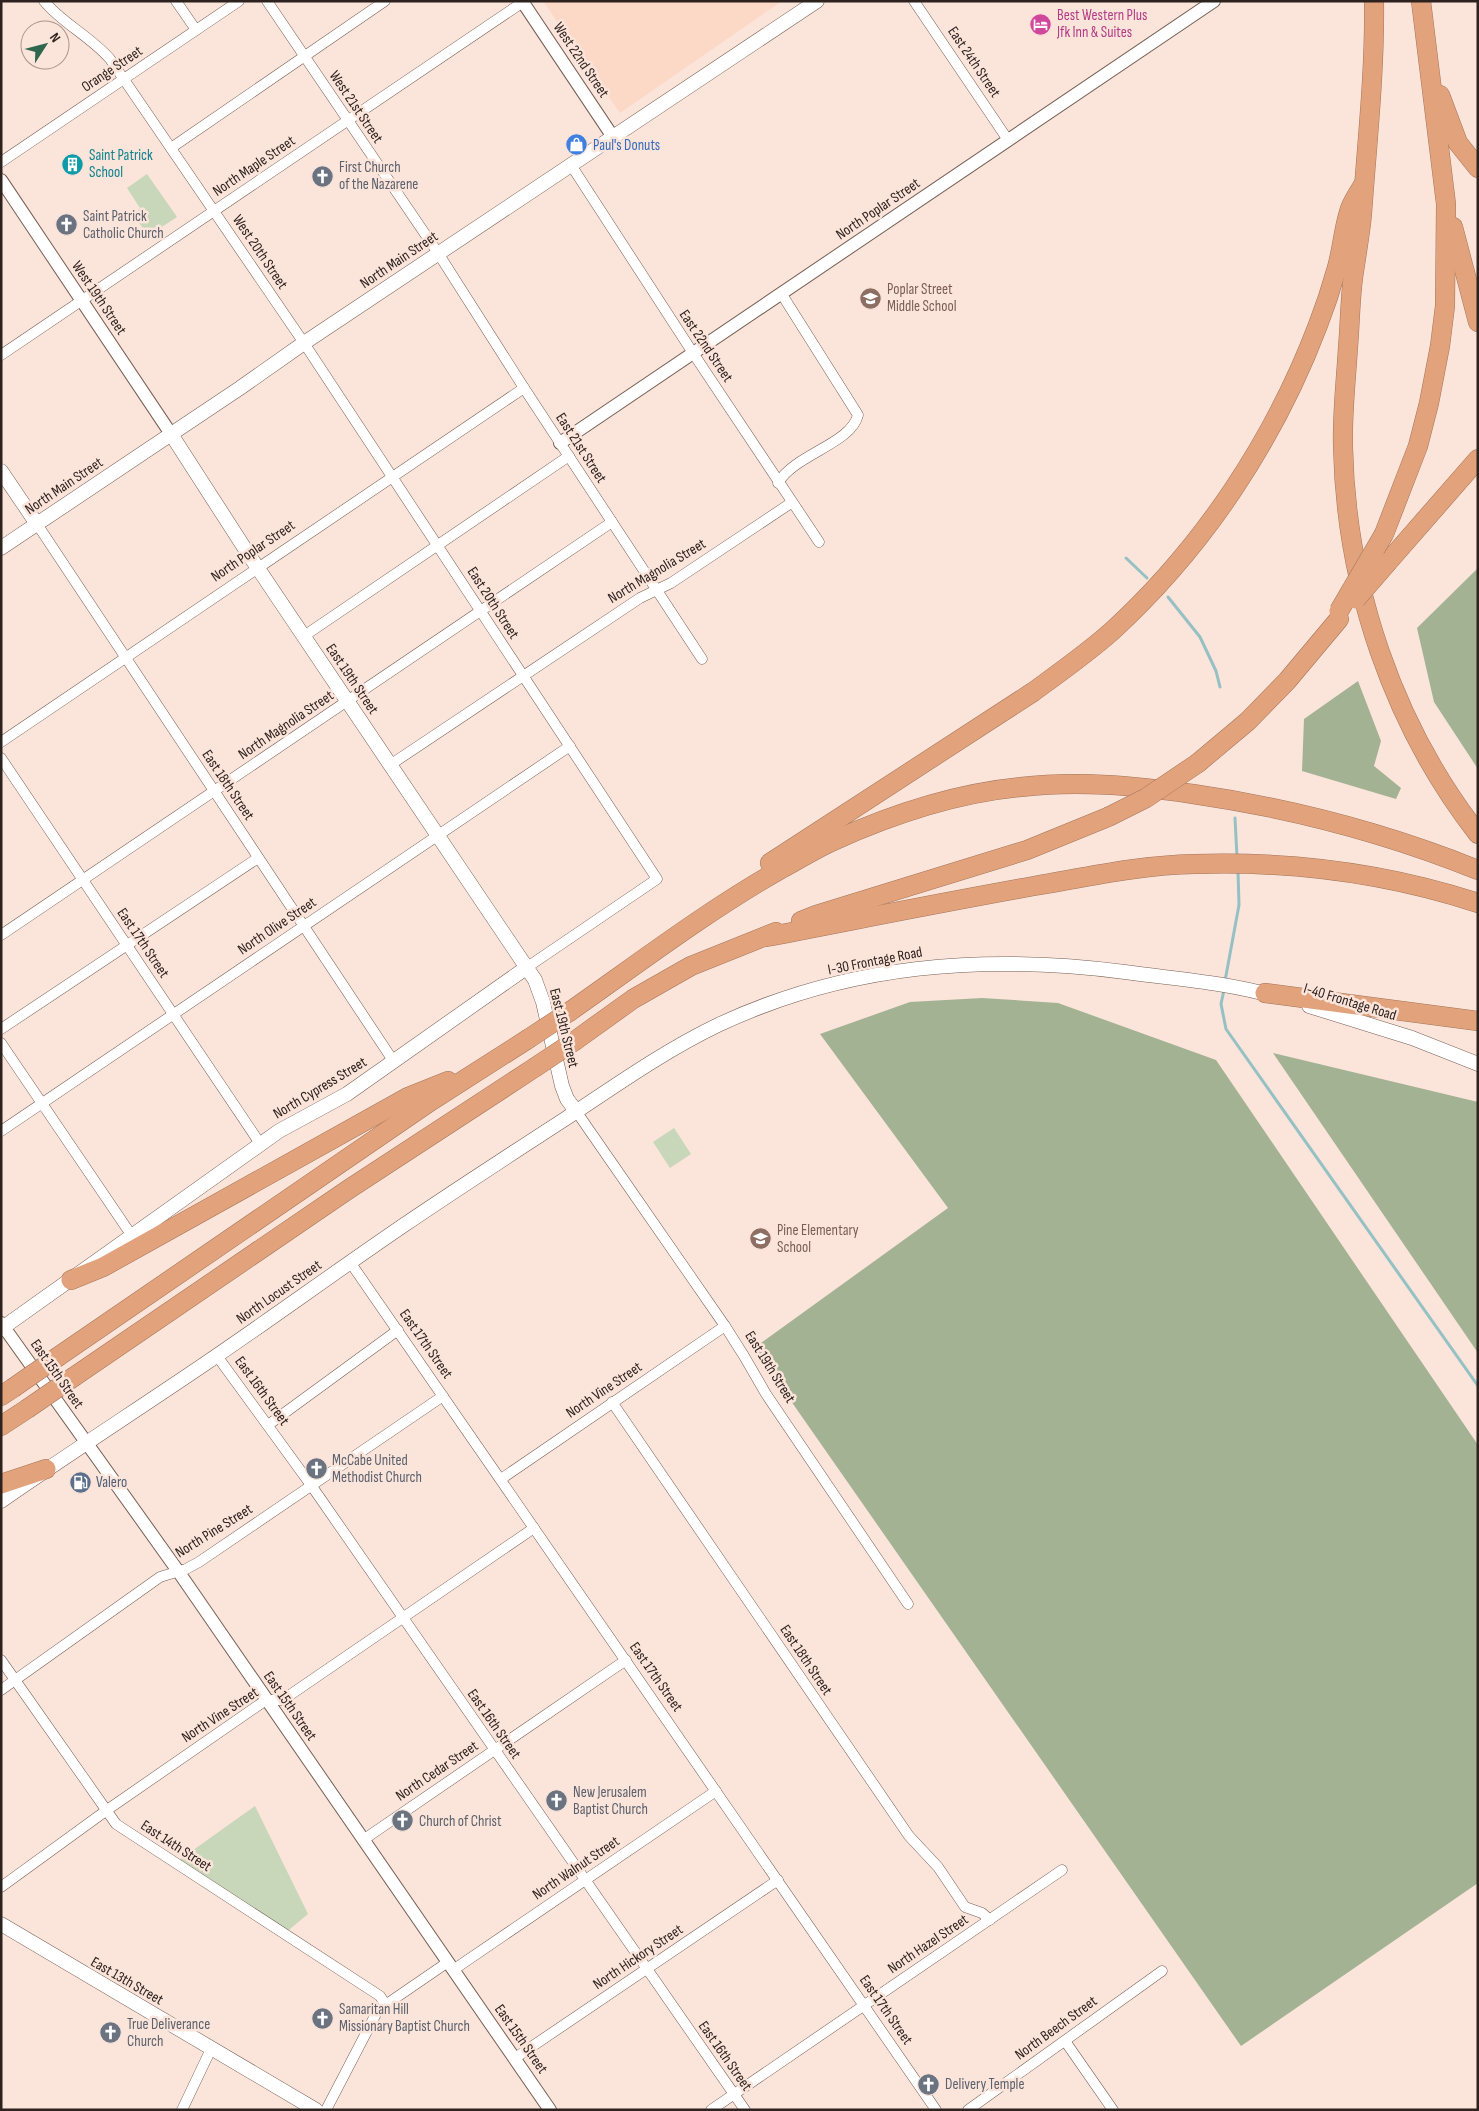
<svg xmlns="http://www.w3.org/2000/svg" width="1479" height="2111" font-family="'Sofia Sans Condensed',sans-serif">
<rect width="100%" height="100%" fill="#fbe4da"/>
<polygon fill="#fcd8c7" points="543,1 782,1 620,113"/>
<g fill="#c8d7b9">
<polygon points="147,174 177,217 148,236 134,215 140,208 127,188"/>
<polygon points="674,1128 691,1154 670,1168 653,1142"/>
<polygon points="255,1806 308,1914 284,1934 175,1863"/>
</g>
<g fill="#a3b292">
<polygon points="1478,568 1478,769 1434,702 1417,628"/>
<polygon points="1358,681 1381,741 1374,766 1401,788 1396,799 1302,771 1304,719"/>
<polygon points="982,998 1058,1003 1216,1060 1478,1445 1478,1883 1241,2046 754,1348 948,1208 820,1034 910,1002"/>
<polygon points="1273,1053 1478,1102 1478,1353"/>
</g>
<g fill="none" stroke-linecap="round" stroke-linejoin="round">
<g stroke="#95c1c4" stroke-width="3">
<polyline points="1126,558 1147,578"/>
<polyline points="1168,597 1200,637 1216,671 1220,687"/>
<polyline points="1235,818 1237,857"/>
<polyline points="1225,981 1239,905 1238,871"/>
<polyline points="1224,990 1221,1004 1226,1029 1478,1386"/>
</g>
<defs>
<g id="minor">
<path d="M 44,1 C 63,24 90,36 110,59 L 304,343 L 657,879 L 526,968"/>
<polyline points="176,1 196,30"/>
<polyline points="267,1 438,253 524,388 702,659"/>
<polyline points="914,1 1008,140"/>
<polyline points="171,148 385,1"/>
<polyline points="1,162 239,1"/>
<polyline points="571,165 693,353 819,542"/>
<polyline points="1,355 523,2"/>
<path d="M 778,483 C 795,454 851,444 858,415 L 781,293"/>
<polyline points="37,524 394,1062"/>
<polyline points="304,636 569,456"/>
<polyline points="1,742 524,388"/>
<polyline points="1,758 261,1145"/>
<polyline points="390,765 640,598 671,583 791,503"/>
<polyline points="1,935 612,522"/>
<polyline points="1,1029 258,858"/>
<polyline points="1,1043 132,1236"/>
<polyline points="576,1111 725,1326 744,1356 766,1394 908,1604"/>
<polyline points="1,1131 570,746"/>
<polyline points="350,1262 936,2110"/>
<polyline points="217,1356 311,1485 745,2110"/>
<polyline points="612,1402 909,1836 938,1867 965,1907 982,1913 990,1920"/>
<polyline points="268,1425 398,1330"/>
<polyline points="501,1479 725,1326"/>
<polyline points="1,1660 116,1824 380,1996 385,2004"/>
<polyline points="1,1690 160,1577 186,1569 199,1562 443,1396"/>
<polyline points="363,1840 626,1660"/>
<polyline points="1,1887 107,1810 266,1700 281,1700 287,1697 534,1528"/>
<polyline points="453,1970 716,1791"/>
<polyline points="1065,2041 1113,2110"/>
<polyline points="515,2058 778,1880"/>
<polyline points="182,2110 211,2049"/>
<polyline points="326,2110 378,2010 448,1962"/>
<polyline points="711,2110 1062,1870"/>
<polyline points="968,2110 1162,1971"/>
</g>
<g id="tertiary">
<polyline points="522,1 613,137"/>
<polyline points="1,180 171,434"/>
<polyline points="560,443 1214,1"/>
<polyline points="1,1323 178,1571 550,2110"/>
</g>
<g id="secondary">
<polyline points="171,434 249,555 535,980 543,1002 562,1086 567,1099 576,1111"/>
<polyline points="1,471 37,524"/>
<polyline points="1,548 240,388 304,343 817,1"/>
<polyline points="1309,1006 1412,1038 1478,1064"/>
<polyline points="1,1329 279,1131 347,1094 526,968"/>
<path d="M 1,1501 C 70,1453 140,1408 209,1361 C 275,1316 338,1270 404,1225 C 457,1189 511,1154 565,1119 C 615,1086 664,1051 718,1025 C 848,964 984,954 1125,972 C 1174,979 1225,982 1273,996"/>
<polyline points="1,1924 316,2110"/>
</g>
<g id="motorway">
<path d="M 1374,1 C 1375,72 1367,143 1362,214 C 1360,235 1356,257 1353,278 C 1350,301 1350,324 1348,347 C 1346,381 1342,414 1343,447 C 1346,586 1393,725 1478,834"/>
<polyline points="1440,95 1458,143 1478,168"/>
<polyline points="1453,227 1478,322"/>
<polyline points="1384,534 1418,446 1429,403 1440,346 1445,306 1446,204 1421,1"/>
<polyline points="1388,562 1478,459"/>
<polyline points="1198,763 1248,721 1287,681 1339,619"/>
<path d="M 770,863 L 1033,692 C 1059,673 1086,654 1111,632 C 1203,548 1274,441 1318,325 C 1325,307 1331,289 1336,271 C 1342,252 1343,231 1349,212 C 1351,203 1358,194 1363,185"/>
<polyline points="801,921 816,915 1027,850 1108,817"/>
<path d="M 766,937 C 855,920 944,902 1034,886 C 1087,877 1140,865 1195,864 C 1291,861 1386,873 1478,903"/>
<polyline points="1265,993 1478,1021"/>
<path d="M 569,1012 C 639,963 707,911 781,869 C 798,860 815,849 833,841 C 893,814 956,793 1021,787 C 1079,780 1136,786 1193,794 C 1290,808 1386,833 1478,870"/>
<polyline points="576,1040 633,999 691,966 776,932"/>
<polyline points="71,1280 103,1267 408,1097 448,1081"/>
<polyline points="59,1356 431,1101 528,1039"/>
<polyline points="75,1376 349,1189 534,1068"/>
<polyline points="1,1396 13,1388"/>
<polyline points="1,1426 27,1409"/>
<polyline points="1,1484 46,1469"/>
</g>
</defs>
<use href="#minor" stroke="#775f54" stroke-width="11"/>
<use href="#tertiary" stroke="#775f54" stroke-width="14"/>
<use href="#secondary" stroke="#775f54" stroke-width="15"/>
<use href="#motorway" stroke="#a3755a" stroke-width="20"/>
<use href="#minor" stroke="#fff" stroke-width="10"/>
<use href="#tertiary" stroke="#fff" stroke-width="12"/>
<use href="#secondary" stroke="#fff" stroke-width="14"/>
<use href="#motorway" stroke="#e2a27b" stroke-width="19"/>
<defs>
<g id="motorway-bridge">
<polyline points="1356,599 1388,562"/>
<polyline points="1339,611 1384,534"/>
<polyline points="1108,817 1146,798 1198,763"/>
<polyline points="528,1039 569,1012"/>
<polyline points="534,1068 576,1040"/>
<polyline points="13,1388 59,1356"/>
<polyline points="27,1409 75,1376"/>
</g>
</defs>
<use href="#motorway-bridge" stroke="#a3755a" stroke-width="20" stroke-linecap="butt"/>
<use href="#motorway-bridge" stroke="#e2a27b" stroke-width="19"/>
</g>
<defs>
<symbol id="hotel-disc" viewBox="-11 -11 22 22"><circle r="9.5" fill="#d1479c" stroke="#fbe4da"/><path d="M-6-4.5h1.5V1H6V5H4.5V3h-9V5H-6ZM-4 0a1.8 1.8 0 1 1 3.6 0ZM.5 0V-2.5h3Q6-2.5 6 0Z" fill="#fff"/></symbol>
<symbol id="shop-disc" viewBox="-11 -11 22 22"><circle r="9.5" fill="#3f7fe0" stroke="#fbe4da"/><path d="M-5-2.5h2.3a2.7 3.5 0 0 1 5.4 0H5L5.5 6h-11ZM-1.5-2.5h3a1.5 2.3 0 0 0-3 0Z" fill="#fff"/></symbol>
<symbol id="building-disc" viewBox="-11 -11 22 22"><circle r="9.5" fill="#0f9aa8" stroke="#fbe4da"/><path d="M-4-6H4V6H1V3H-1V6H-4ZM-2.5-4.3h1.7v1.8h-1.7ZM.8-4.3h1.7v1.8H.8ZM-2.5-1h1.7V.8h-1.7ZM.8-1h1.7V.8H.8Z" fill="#fff"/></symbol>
<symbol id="church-disc" viewBox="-11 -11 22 22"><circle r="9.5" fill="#6b7280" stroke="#fbe4da"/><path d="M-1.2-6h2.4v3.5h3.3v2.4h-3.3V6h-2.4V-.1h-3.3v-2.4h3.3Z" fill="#fff"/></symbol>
<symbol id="school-disc" viewBox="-11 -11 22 22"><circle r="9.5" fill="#8d6e63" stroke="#fbe4da"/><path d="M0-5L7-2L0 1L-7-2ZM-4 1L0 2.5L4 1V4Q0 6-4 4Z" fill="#fff"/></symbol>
<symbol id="fuel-disc" viewBox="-11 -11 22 22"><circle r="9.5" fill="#5c6f8a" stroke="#fbe4da"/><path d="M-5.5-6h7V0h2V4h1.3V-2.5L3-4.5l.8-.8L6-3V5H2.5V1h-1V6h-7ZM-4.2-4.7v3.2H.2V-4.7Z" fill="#fff"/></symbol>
</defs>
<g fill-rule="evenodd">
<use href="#hotel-disc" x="1028" y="12" width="25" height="25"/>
<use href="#shop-disc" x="564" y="132" width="25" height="25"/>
<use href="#building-disc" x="60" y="152" width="25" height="25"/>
<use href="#church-disc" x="310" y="164" width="25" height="25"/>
<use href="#church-disc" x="54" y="212" width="25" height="25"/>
<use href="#school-disc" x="858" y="286" width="25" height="25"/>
<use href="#school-disc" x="748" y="1226" width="25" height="25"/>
<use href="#church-disc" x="304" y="1456" width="25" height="25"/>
<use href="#fuel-disc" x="68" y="1470" width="25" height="25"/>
<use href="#church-disc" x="544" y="1788" width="25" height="25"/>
<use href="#church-disc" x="390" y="1808" width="25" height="25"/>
<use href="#church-disc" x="310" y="2006" width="25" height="25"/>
<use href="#church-disc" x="98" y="2020" width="25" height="25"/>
<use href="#church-disc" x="916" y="2072" width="25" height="25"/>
</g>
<g text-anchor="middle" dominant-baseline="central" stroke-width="5" stroke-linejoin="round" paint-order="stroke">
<g font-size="15" fill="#b23c85" stroke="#fbe4da" text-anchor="start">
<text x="1057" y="15">Best Western Plus<tspan x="1057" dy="17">Jfk Inn &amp; Suites</tspan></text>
</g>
<g font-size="15" fill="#2d221e" stroke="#fbe4da">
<text transform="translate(581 60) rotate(56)">West 22nd Street</text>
<text transform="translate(974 62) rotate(56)">East 24th Street</text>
<text transform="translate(112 69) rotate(-34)">Orange Street</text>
<text transform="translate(356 107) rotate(56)">West 21st Street</text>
<text transform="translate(254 166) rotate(-34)">North Maple Street</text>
<text transform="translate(878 209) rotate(-34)">North Poplar Street</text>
<text transform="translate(260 252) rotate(56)">West 20th Street</text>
<text transform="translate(399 260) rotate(-34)">North Main Street</text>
<text transform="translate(99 298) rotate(56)">West 19th Street</text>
<text transform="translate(706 346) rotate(56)">East 22nd Street</text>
<text transform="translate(581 448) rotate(57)">East 21st Street</text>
<text transform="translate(64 486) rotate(-34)">North Main Street</text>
<text transform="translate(253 551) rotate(-34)">North Poplar Street</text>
<text transform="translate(657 571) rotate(-31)">North Magnolia Street</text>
<text transform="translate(493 603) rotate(57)">East 20th Street</text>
<text transform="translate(352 679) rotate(56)">East 19th Street</text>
<text transform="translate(286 725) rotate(-34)">North Magnolia Street</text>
<text transform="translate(228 785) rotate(56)">East 18th Street</text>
<text transform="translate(277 926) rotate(-34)">North Olive Street</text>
<text transform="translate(143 943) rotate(56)">East 17th Street</text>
<text transform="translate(875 961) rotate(-11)">I-30 Frontage Road</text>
<text transform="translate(1350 1002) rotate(17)">I-40 Frontage Road</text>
<text transform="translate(564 1028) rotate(76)">East 19th Street</text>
<text transform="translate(320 1088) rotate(-31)">North Cypress Street</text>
<text transform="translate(279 1292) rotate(-35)">North Locust Street</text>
<text transform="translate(426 1344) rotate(55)">East 17th Street</text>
<text transform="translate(770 1367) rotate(58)">East 19th Street</text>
<text transform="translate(57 1374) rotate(55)">East 15th Street</text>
<text transform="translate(604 1390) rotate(-34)">North Vine Street</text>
<text transform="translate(262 1391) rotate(54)">East 16th Street</text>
<text transform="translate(214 1531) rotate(-32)">North Pine Street</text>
<text transform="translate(806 1660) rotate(56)">East 18th Street</text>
<text transform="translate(656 1677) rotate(55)">East 17th Street</text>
<text transform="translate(290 1706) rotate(55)">East 15th Street</text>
<text transform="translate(220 1715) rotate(-33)">North Vine Street</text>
<text transform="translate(494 1724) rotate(55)">East 16th Street</text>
<text transform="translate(437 1771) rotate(-34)">North Cedar Street</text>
<text transform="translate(176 1846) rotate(33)">East 14th Street</text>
<text transform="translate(576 1868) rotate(-34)">North Walnut Street</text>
<text transform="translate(928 1944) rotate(-34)">North Hazel Street</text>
<text transform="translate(638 1957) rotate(-34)">North Hickory Street</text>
<text transform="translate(127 1981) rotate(30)">East 13th Street</text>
<text transform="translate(886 2010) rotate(55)">East 17th Street</text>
<text transform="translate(1056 2028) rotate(-36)">North Beech Street</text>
<text transform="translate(521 2039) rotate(55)">East 15th Street</text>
<text transform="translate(725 2056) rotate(55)">East 16th Street</text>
</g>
<g font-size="15" fill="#366cbe" stroke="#fbe4da" text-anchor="start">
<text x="593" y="145">Paul's Donuts</text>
</g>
<g font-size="15" fill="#0d838f" stroke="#fbe4da" text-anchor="start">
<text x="89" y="155">Saint Patrick<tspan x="89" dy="17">School</tspan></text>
</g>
<g font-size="15" fill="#5b616d" stroke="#fbe4da" text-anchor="start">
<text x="339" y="167">First Church<tspan x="339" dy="17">of the Nazarene</tspan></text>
<text x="83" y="216">Saint Patrick<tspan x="83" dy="17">Catholic Church</tspan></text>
<text x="332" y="1460">McCabe United<tspan x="332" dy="17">Methodist Church</tspan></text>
<text x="573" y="1792">New Jerusalem<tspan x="573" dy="17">Baptist Church</tspan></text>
<text x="419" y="1821">Church of Christ</text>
<text x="339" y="2009">Samaritan Hill<tspan x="339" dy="17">Missionary Baptist Church</tspan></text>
<text x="127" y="2024">True Deliverance<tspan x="127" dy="17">Church</tspan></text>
<text x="945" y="2084">Delivery Temple</text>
</g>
<g font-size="15" fill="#785e54" stroke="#fbe4da" text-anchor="start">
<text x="887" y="289">Poplar Street<tspan x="887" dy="17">Middle School</tspan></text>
<text x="777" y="1230">Pine Elementary<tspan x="777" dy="17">School</tspan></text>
</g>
<g font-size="15" fill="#4e5e75" stroke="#fbe4da" text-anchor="start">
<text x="96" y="1482">Valero</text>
</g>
</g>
<rect width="1479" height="2111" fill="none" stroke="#2d221e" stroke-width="5"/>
<g transform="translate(45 45) rotate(54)"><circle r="24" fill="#fbe4da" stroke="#a9968f"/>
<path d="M0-4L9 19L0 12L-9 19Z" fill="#2e664e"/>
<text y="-8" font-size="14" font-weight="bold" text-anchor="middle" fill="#2d221e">N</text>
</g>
</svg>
